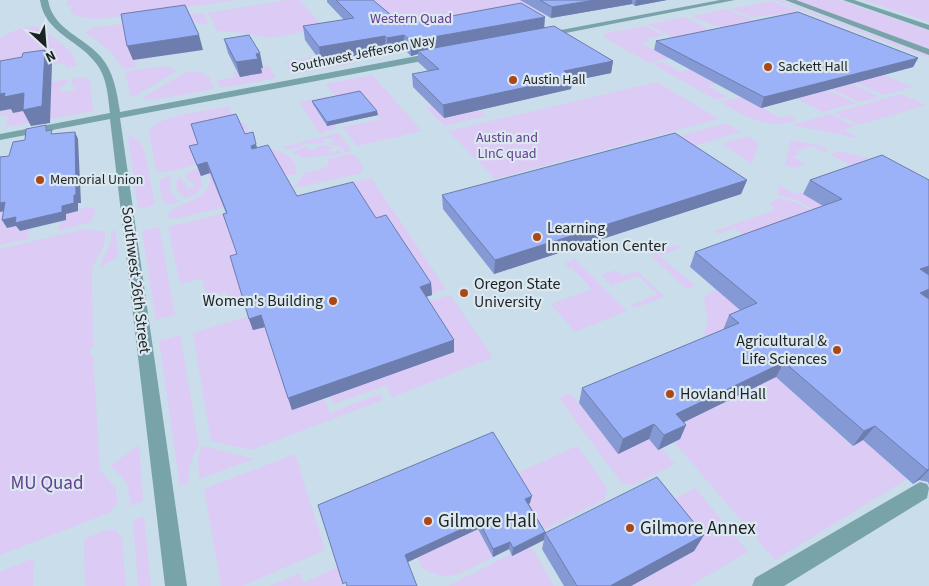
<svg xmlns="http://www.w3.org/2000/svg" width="929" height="586" font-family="'Source Sans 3',sans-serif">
<rect width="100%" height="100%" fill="#dce8f0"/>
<rect fill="#caddea" x="0" y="0" width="929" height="586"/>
<g fill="#dccbf5">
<polygon points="67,0 238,0 99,19 85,18 72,14 70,8 74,7 73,5 67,6"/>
<polygon points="287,0 300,0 324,28 269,38 244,33 217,31 208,13"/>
<polygon points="359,0 520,0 545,15 421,36"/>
<polygon points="775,0 781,0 929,55 929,58"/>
<polygon points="793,0 839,0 929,31 929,50"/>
<polygon points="864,0 929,0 929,22"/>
<polygon points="771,1 850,31 836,34 780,14 752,17 731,9"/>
<polygon points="727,9 763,24 735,30 710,24 692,16"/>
<polygon points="197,13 204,14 208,23 198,24 195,20 190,20 149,59 135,61 134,64 137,67 124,69 111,52 97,41 104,39 96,40 85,32 93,28"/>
<polygon points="685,17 701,25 709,32 693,47 648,25"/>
<path d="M 34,26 C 42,28 68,48 73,55 C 74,58 76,63 77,66 L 67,68 L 64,63 L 30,68 L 0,77 L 0,37 L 21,28 Z"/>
<polygon points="645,26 663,35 646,39 649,41 641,43 669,58 649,63 603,37 606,33"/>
<polygon points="339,54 350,56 356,63 293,74 285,62 317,56 322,63 342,59"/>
<polygon points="663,62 681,72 709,65 735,79 708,86 727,97 716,100 653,64"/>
<polygon points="269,65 276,78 221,88 217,80 236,77 233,72 236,71 240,77 261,73 259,68"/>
<polygon points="165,66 177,71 135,96 131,97 125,71"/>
<polygon points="872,70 913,87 884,95 843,77 847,76 858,81 877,76"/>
<polygon points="187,72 203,72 205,77 209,76 214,89 152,100 141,98"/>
<polygon points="372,75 422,131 357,146 343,127 381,119 361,95 337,99 326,84"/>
<polygon points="83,77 89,79 90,82 93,111 6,127 8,115 0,116 1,111 50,106 51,82 68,79 68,83 59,89 60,92 71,91 77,88 71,85 72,79"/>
<polygon points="839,78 880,97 860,102 820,84"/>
<polygon points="657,82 719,119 495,179 448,131"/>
<polygon points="816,85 856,103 823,112 783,92"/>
<polygon points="901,94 926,105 859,125 834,113"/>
<polygon points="329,96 331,99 327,126 335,124 337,128 320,134 299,102"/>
<path d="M 742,97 L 781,118 L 790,116 L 797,120 C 793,121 787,124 782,124 C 760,125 738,113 720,102 Z"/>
<path d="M 230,106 L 231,116 L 237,122 L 246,125 L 249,131 L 203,142 L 194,157 L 196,165 L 166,172 L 156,170 L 149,131 C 156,115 213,110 230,106 Z"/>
<polygon points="432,106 480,110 486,116 444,126 426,108"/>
<polygon points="830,114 855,126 844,130 856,136 856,138 792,125"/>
<polygon points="726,123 741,132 690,147 675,137"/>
<polygon points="339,133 351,150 346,153 341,147 329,144 334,141 329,138 323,140 325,143 305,144 290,150 282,147"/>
<polygon points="128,136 134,137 142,145 145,154 155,205 138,209"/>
<polygon points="748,136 759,143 752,164 721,144"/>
<polygon points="791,140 823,146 828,150 823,152 812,146 796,151 800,154 793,157 807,165 792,168 785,164"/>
<polygon points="317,145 334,147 326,151 334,153 338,150 342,154 302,158 292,152 307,146 307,150 317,149"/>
<path d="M 270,149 C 283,152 300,158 295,175 L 286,175 L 281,170 Z"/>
<polygon points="840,151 871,159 855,168 830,154"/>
<polygon points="350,154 355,155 364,169 359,174 294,188 304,173 316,171 328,166 328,159"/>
<path d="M 198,169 C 204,186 206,189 186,199 L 177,191 L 176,185 L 179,176 L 184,181 L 186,188 L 194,187 L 195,183 L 188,181 L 186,175 L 190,171 Z"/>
<path d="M 208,174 L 211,174 L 212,176 L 279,177 L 292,180 L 277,194 L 176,219 L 167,217 C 172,201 205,205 210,181 Z"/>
<path d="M 172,176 C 167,188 170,194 180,202 L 169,205 L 163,202 L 159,182 L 163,178 Z"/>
<polygon points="371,178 446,289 431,294 319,199 314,191"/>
<polygon points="780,185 794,194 800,192 884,244 874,248 799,201 777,195"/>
<polygon points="777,198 798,203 819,216 714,246 743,235 734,228 719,234 715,231 775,210 770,204"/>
<polygon points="87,207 96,209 91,222 59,231 59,222 66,220 66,214"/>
<polygon points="246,208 240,266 242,296 228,300 226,292 207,297 202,278 180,284 168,227"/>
<polygon points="10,209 21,225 20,231 29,229 28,239 0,245 0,211"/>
<polygon points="159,227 175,315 156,320 142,231"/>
<polygon points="85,229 105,232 104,246 92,268 93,347 90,348 90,356 93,356 100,470 116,489 117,505 115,505 109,513 0,555 0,249"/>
<path d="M 115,230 L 118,257 L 100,268 C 102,254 113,249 111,231 Z"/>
<polygon points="676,245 680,248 660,256 695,286 687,289 652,257 654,252"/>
<polygon points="575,259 627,311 575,332 551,304 592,289 571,267 569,268 564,263"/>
<polygon points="616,270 623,276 637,271 665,297 634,308 631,305 657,294 638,276 612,286 601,275"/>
<polygon points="716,289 753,317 774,370 792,391 852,446 870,437 889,464 907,479 775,560 674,442 680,439 670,429 759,385 704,334 708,321 704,297"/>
<polygon points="450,295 493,358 392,397 386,385 334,404 330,396 454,352 424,303"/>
<polygon points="249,316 265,327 292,410 324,399 330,413 380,394 383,400 251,450 211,441 193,333"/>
<path d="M 180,335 L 199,446 C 191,457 188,468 189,482 L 180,486 L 159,341 Z"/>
<polygon points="568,394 573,395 618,453 649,439 661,448 675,464 633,485 621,482 559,398"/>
<polygon points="139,445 143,501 131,506 127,483 111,465"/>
<path d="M 203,446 L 254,459 L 200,479 C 198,466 196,458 203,446 Z"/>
<polygon points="577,446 607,488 605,499 539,532 524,506 530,504 513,475"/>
<polygon points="295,454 325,550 242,586 221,586 204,489"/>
<polygon points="695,488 748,552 690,586 631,586 694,551 660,507"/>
<polygon points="144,516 151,586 138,586 133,520"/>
<path d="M 478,529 L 493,557 C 465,570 451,586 421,567 L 418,557 Z"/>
<polygon points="107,530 116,530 122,539 126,586 85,586 84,539"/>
<polygon points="530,545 554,586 448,586 511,554 513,555"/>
<polygon points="34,558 33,586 0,586 0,572"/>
<polygon points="338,567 344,586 270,586 300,573 303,583"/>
</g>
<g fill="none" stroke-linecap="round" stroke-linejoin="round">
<g fill="#78a3a8" fill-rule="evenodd">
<path d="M 40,0 L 48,0 C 53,30 83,36 101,57 C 114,72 117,93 120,112 L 438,52 L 442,55 L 438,58 L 120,118 L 187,586 L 165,586 L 110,119 L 0,140 L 0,134 L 110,113 C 108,96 107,76 95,62 C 77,39 45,33 40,0 Z"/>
<polygon points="720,0 735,0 545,37 541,35 545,33"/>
<polygon points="785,0 796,0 929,49 929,55"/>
<polygon points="843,0 854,0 929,25 929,30"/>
<polygon points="920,482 927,484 929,488 927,498 784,586 752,586 755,578"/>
</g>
</g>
<g fill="#8599d5">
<polygon points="327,0 373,0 403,25 544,27 613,61 611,73 572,81 571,89 444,118 413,87 412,74 428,71 418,62 418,54 411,56 405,50 388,53 386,50 321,62 305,40 303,26 344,20 327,2"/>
<polygon points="520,0 667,0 635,6 632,4 551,18"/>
<polygon points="224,39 263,68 261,68 262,73 240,77 228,53"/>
<polygon points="656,41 918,58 913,67 761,108 654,50"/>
<polygon points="312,101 378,115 327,126 313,104"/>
<polygon points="191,124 245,134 297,196 376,218 431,283 432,295 426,297 454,340 454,352 292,410 265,327 253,330 249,319 237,254 226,213 210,173 201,176 189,146 198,144"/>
<polygon points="747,180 741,194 494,274 443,209 442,195"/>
<polygon points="810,180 929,180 929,485 928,482 919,480 913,484 863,440 853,446 776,377 684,422 686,425 680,439 658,450 649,439 618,454 579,403 582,388 723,330 729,315 740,310 690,267 695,252 823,206 803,194"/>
<polygon points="530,503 529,504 545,532 704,535 694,551 631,586 564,586 542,549 544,540 512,556 509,549 493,557 478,529 407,562 318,505"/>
</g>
<g fill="#6c7dae">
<polygon points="595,0 632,0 632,4 551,18 552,7"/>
<polygon points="636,0 667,0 635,6"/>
<polygon points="545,17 544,31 418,51 418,54 411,56 411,41"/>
<polygon points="199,35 203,50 133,60 127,46"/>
<polygon points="404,35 405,50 388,53 387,38"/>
<polygon points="385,36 386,50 321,62 319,47"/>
<polygon points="45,50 52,64 50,123 31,126 23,111 13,113 11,109 0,111 0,94"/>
<polygon points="260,53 263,68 261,68 262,73 240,77 236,62 256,54"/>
<polygon points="918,58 913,67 761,108 764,97"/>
<polygon points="613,61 611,73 572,81 571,89 444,118 443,105 564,71"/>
<polygon points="377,111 378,115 327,126 327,122"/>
<polygon points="75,132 78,139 81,203 78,203 78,211 66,214 66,220 20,231 16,226 7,228 2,220 62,206"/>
<polygon points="256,144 259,154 254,157 251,146"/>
<polygon points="207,162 210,173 201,176 197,165"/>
<polygon points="747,180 741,194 494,274 495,260"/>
<polygon points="5,202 10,210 0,212 0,203"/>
<polygon points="929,266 929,276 920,269"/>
<polygon points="431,283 432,295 421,298 420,287"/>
<polygon points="929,289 929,298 909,308 920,293"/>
<polygon points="261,315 265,327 253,330 249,319"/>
<polygon points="454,340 454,352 292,410 288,398"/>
<polygon points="784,362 776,377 670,429 676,414"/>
<polygon points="654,424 649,439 618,454 623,439"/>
<polygon points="686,425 680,439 658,450 664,435"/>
<polygon points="875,426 863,440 853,446 864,431"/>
<polygon points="929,469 929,470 919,480 913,484 927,470"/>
<polygon points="532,496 530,503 524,506 525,499"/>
<polygon points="479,521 478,529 406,563 405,555"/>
<polygon points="545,532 544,540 512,556 513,548"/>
<polygon points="704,535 694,551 631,586 610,586"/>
<polygon points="510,542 509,549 493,557 493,549"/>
</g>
<g fill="#9bb2f8" stroke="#6c7dae">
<polygon points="336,0 373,0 403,25 521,3 545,17 411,41 404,35 387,38 385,36 319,47 303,26 354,18"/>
<polygon points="540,0 595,0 552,7"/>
<polygon points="185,5 199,35 127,46 121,14"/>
<polygon points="798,12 918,58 764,97 656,41"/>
<polygon points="554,26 613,61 564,71 573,77 443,105 412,74 439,69 418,51"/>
<polygon points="249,35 260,53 256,54 258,59 236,62 224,39"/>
<polygon points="45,50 42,106 23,110 24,93 4,97 5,93 0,94 0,61 22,57 23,53"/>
<polygon points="360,91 377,111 327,122 312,101"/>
<polygon points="236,114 245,134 253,132 256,144 251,146 252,149 268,145 297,196 353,182 376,218 386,215 431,283 420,287 454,340 288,398 261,315 249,319 230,256 237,254 223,214 227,213 207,162 197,165 189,146 198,144 191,124"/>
<polygon points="46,125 46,131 52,130 51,134 75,132 76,195 74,195 74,203 62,206 62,212 15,223 16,217 2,220 5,202 0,203 0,157 9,156 13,142 25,140 26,129"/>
<polygon points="675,133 747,180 495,260 442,195"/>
<polygon points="882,155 929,180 929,266 920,269 929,275 929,289 920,293 929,299 929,469 927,470 875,426 864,431 784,362 676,414 686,425 664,435 654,424 623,439 582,388 739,323 729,315 757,303 695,252 842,199 810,180"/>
<polygon points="493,432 532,496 525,499 545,532 513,548 510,542 493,549 479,521 405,555 417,586 347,586 346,582 343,584 318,505"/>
<polygon points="657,477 704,535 610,586 577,586 545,533"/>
</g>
<g fill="#ac4719" stroke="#dce8f0" stroke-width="2">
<circle cx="768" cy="67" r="5"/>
<circle cx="513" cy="80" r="5"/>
<circle cx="40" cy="180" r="5"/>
<circle cx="537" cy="237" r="5"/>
<circle cx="464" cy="293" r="5"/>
<circle cx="333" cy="301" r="5"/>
<circle cx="837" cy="350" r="5"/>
<circle cx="670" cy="394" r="5"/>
<circle cx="428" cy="521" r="5"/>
<circle cx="630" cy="528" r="5"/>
</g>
<g text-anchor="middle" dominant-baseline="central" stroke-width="4.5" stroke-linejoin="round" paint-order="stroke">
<g font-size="14" fill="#643d90" stroke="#dce8f0">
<text x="411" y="19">Western Quad</text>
<text x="507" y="138">Austin and<tspan x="507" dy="16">LInC quad</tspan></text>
</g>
<g font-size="14" fill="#1d2124" stroke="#dce8f0">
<text transform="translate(363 54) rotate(-11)">Southwest Jefferson Way</text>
</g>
<g font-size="14" fill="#1d2124" stroke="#dce8f0" text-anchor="start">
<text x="778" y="67">Sackett Hall</text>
<text x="523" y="80">Austin Hall</text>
<text x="50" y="180">Memorial Union</text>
</g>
<g font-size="16" fill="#1d2124" stroke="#dce8f0" text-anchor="start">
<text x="547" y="228">Learning<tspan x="547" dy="18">Innovation Center</tspan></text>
<text x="474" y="284">Oregon State<tspan x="474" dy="18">University</tspan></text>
<text x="323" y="301" text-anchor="end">Women's Building</text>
<text x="827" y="341" text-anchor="end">Agricultural &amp;<tspan x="827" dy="18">Life Sciences</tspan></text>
<text x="680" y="394">Hovland Hall</text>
</g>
<g font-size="16" fill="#1d2124" stroke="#dce8f0">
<text transform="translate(136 280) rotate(83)">Southwest 26th Street</text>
</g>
<g font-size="19" fill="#643d90" stroke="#dce8f0">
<text x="47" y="483">MU Quad</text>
</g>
<g font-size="19" fill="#1d2124" stroke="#dce8f0" text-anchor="start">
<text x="438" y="521">Gilmore Hall</text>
<text x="640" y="528">Gilmore Annex</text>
</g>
</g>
<g transform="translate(45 45) rotate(154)" stroke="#dce8f0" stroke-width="4" paint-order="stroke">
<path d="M0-4L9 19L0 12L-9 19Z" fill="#1d2124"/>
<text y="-8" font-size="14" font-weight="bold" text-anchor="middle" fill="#1d2124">N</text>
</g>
</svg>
